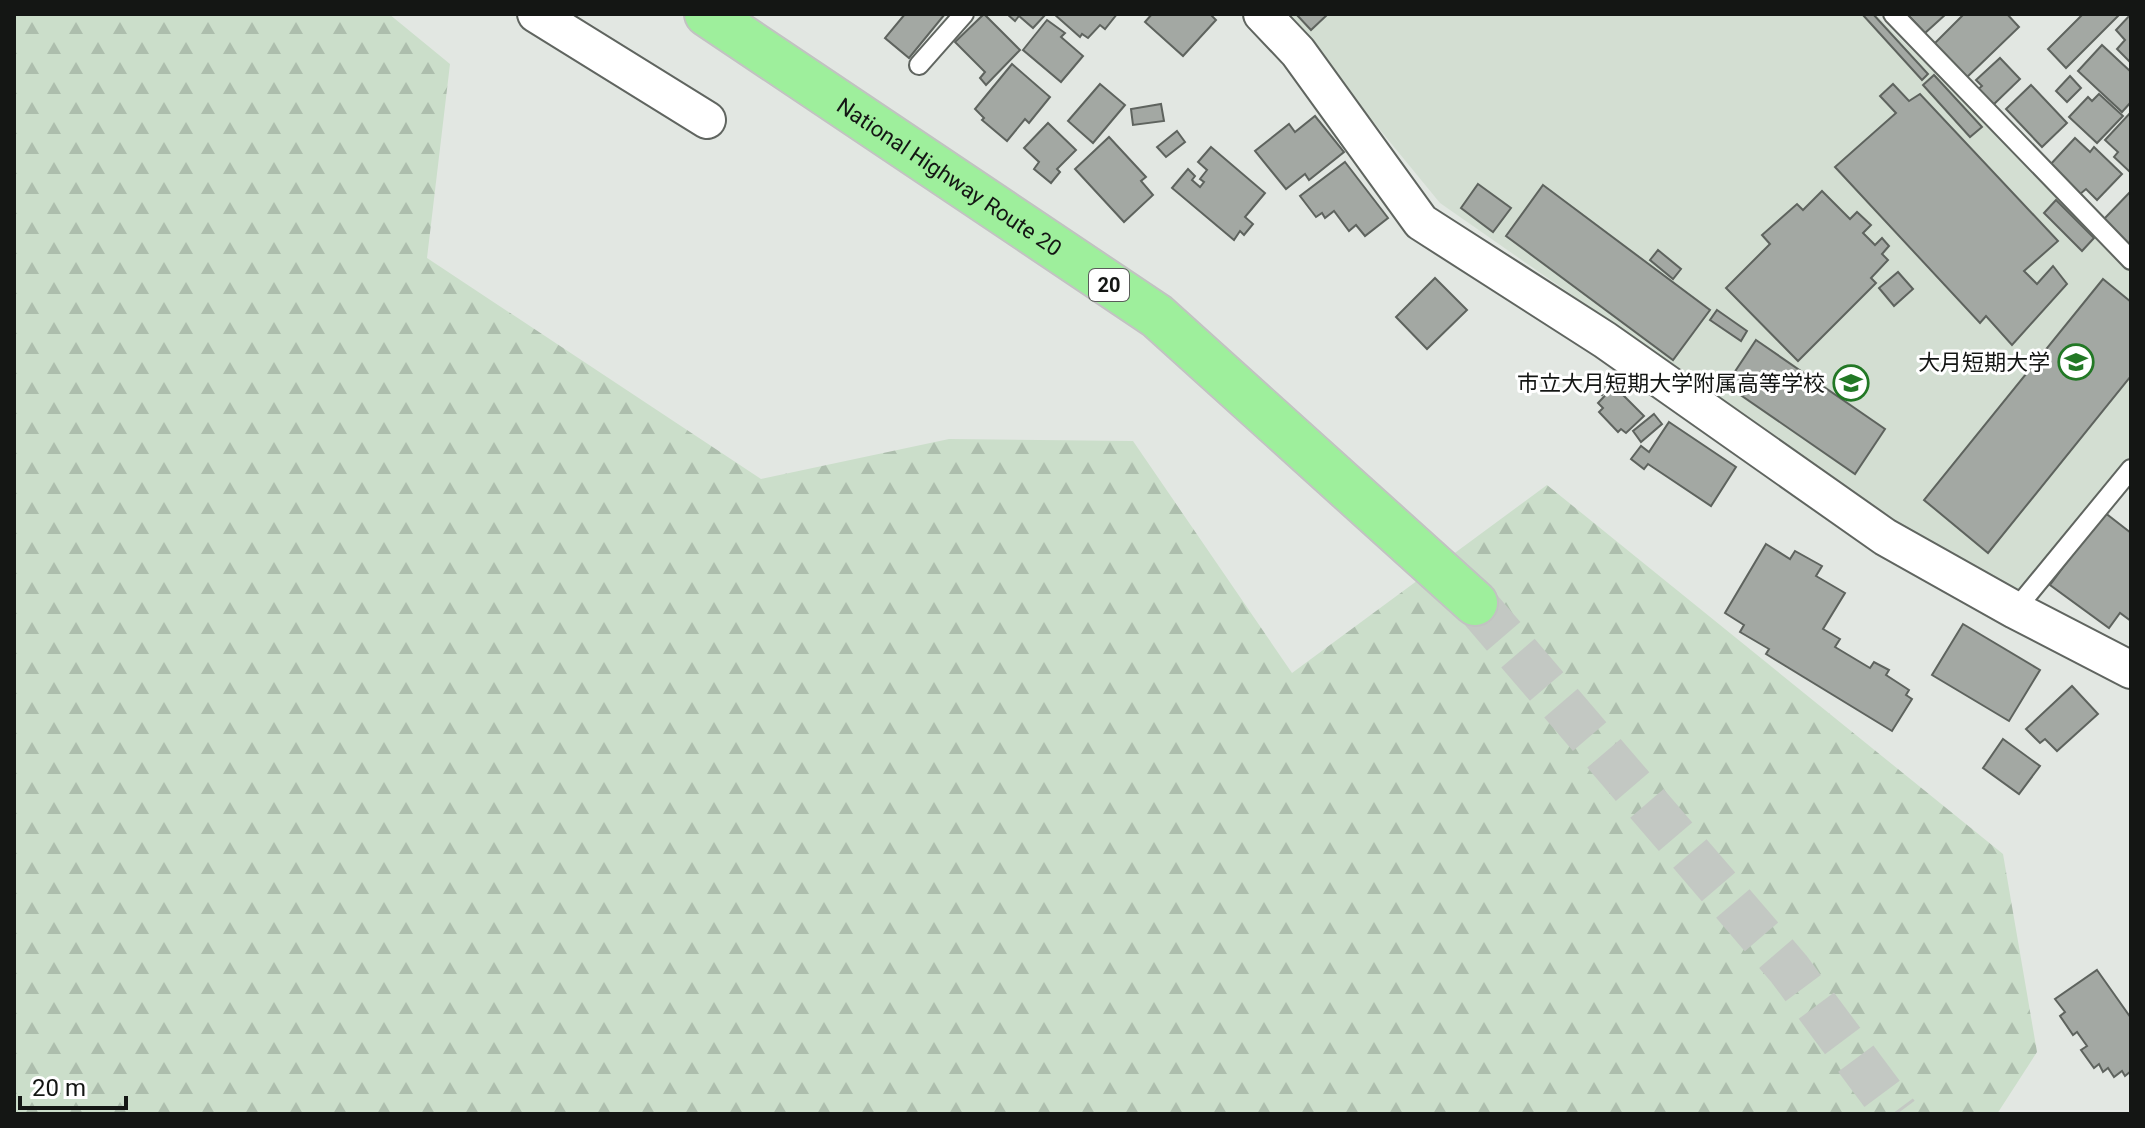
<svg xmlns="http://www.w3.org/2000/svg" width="2145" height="1128" font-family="Roboto,'Noto Sans JP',sans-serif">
<defs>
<pattern id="forest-firs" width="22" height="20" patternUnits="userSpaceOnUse" patternTransform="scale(2)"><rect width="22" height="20" fill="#cbdeca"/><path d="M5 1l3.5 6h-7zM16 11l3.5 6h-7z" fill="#adbead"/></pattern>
</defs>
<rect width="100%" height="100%" fill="#e2e7e2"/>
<polygon fill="#d3ded2" points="1285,14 1875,14 2131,264 2131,459 2021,594 1896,521 1440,203"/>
<polygon fill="url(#forest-firs)" points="14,14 389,14 450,64 427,258 761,479 949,439 1133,441 1292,673 1547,485 2003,854 2037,1052 1997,1114 14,1114"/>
<g fill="#a3a8a3" stroke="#5e635e" stroke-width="2">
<polygon points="905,14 945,14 909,58 885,38"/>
<polygon points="984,14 1020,50 986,85 980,78 985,72 955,42"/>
<polygon points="1007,14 1046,14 1033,28 1019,16 1015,21"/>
<polygon points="1054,14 1117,14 1105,29 1100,25 1088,38 1082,34 1080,37"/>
<polygon points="1152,14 1210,14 1216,20 1183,56 1145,22"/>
<polygon points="1296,14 1328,14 1311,30"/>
<polygon points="1862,14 1873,14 1928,74 1922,80"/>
<polygon points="1907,14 1946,14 1925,33"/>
<polygon points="1964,14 2007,14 2019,27 1964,80 1932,46"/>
<polygon points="2083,14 2120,14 2066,68 2048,49"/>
<polygon points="2131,14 2131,63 2117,49 2125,40 2116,30"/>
<polygon points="1047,20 1065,33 1061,37 1083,56 1061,82 1023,50"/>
<polygon points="2102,45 2131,72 2131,102 2122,112 2078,71"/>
<polygon points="2000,58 2020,79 1992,106 1977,90 1982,86 1976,80"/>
<polygon points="1012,64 1050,97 1029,123 1025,119 1007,141 982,120 984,118 975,109"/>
<polygon points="1934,75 1982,127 1970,137 1923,85"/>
<polygon points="2070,76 2081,88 2067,102 2056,91"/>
<polygon points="1100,84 1125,105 1093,143 1068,121"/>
<polygon points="1893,84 1909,101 1920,94 2058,241 2024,271 2037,284 2053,266 2067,284 2012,345 1986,316 1980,323 1835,167 1896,113 1880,96"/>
<polygon points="2031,85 2067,123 2042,147 2006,109"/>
<polygon points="2099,94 2123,116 2097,143 2069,117 2088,97 2092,101"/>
<polygon points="1161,104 1164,121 1133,125 1131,109"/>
<polygon points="2131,112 2131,173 2114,157 2118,152 2105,140"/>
<polygon points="1315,116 1344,152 1309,180 1305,174 1286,189 1255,151 1289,124 1295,132"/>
<polygon points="1048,123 1076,150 1057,169 1060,172 1051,183 1034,169 1039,162 1024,148"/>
<polygon points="1177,131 1185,142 1166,157 1157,147"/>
<polygon points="1109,137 1146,177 1141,181 1153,195 1124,222 1075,169"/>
<polygon points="2075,138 2090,152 2094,147 2122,174 2097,200 2086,189 2079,195 2049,166"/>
<polygon points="1211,147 1265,193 1245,217 1253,224 1244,235 1240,231 1234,240 1172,188 1188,169 1195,176 1192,180 1200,187 1204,182 1200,179 1207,170 1198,162"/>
<polygon points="1345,162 1388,218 1365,236 1356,225 1349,231 1334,211 1325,218 1322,213 1316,217 1300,196"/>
<polygon points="1478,184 1511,208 1493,232 1461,208"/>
<polygon points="1543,185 1710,310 1673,360 1506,236"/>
<polygon points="1822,191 1850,219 1857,212 1871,225 1863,233 1875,245 1882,238 1889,246 1882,254 1888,260 1871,278 1876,283 1798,361 1726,288 1770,244 1762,235 1797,204 1803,210"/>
<polygon points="2131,191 2131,246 2104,219"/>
<polygon points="2056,200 2094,238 2082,251 2044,213"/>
<polygon points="1658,250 1681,269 1673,279 1650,260"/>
<polygon points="1898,272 1913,289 1894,306 1879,288"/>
<polygon points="1435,278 1467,310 1427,349 1396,317"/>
<polygon points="2103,279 2131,302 2131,376 1988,553 1924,500"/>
<polygon points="1717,310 1747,331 1741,341 1710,320"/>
<polygon points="1756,340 1885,429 1855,474 1726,385"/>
<polygon points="1598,373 1611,384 1602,395 1589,384"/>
<polygon points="1614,386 1644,416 1626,433 1621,429 1618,432 1599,412 1603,408 1598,403"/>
<polygon points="1654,414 1662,424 1641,442 1633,431"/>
<polygon points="1669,422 1736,467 1711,506 1648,464 1644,469 1631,459 1641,446 1649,452"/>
<polygon points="2104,512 2131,533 2131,621 2120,613 2109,628 2050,585"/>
<polygon points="1766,544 1790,559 1795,551 1822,566 1816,576 1845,593 1823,629 1840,639 1835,647 1870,668 1874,662 1889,670 1886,675 1909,690 1906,695 1912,699 1892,731 1766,654 1769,649 1740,632 1744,625 1725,613"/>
<polygon points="1963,624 2040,670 2009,721 1932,675"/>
<polygon points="2072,686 2098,714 2057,751 2045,739 2040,743 2026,729"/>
<polygon points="2003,739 2040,766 2019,794 1983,768"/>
<polygon points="2097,970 2131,1018 2131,1071 2125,1076 2122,1071 2114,1077 2108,1068 2103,1072 2099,1064 2094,1068 2081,1050 2087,1046 2077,1032 2073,1035 2060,1016 2065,1012 2055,999"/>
</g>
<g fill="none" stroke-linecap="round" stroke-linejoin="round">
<polyline stroke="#c3c8c3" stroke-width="44" stroke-dasharray="44 22" stroke-linecap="butt" points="1475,603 1789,969 1897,1114"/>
<defs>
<g id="service">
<polyline points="1893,14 2131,260"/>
<polyline points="919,65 964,14"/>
<polyline points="2015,610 2131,469"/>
</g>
<g id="minor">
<polyline points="536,14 707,120"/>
<polyline points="1262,14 1298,52 1421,222 1605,340 1885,537 2015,610 2131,670"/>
</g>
<g id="trunk">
<path id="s1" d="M 707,14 L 1157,316 L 1475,603"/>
</g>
</defs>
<use href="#service" stroke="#606560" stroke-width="22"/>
<use href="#minor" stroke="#606560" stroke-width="40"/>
<use href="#trunk" stroke="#c2c2c2" stroke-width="48"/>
<use href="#service" stroke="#fff" stroke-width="18"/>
<use href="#minor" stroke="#fff" stroke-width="36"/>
<use href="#trunk" stroke="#9eef9c" stroke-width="44"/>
</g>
<defs>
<symbol id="university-ring" viewBox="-11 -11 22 22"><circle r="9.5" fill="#fff" stroke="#227825" stroke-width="1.5"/><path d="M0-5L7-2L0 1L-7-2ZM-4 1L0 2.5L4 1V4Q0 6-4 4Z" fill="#227825"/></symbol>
<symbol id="school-ring" viewBox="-11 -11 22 22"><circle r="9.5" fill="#fff" stroke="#227825" stroke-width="1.5"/><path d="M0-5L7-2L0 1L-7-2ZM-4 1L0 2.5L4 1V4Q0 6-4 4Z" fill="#227825"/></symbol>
</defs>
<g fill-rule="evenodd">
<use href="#university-ring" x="2056" y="342" width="40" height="40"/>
<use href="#school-ring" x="1831" y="363" width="40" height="40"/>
</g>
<g text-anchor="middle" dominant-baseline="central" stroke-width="6" stroke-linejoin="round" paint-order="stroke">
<rect fill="#fff" stroke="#5a5c5a" stroke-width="2" x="1089" y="269" width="40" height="32" rx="6"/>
<g font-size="20" font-weight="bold" fill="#141614">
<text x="1109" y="285">20</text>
</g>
<g font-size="22" fill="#141614" stroke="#fff">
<text stroke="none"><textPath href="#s1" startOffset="292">National Highway Route 20</textPath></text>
</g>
<g font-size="22" fill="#141614" stroke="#fff" text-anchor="end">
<text x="2050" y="362">大月短期大学</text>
<text x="1825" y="383">市立大月短期大学附属高等学校</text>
</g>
</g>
<rect width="2145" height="1128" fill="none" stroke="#141614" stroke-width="32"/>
<path d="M20 1096v12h106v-12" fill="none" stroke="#141614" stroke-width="4"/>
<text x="32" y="1096" font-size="24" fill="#141614" stroke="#ffffff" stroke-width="6" paint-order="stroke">20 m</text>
</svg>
